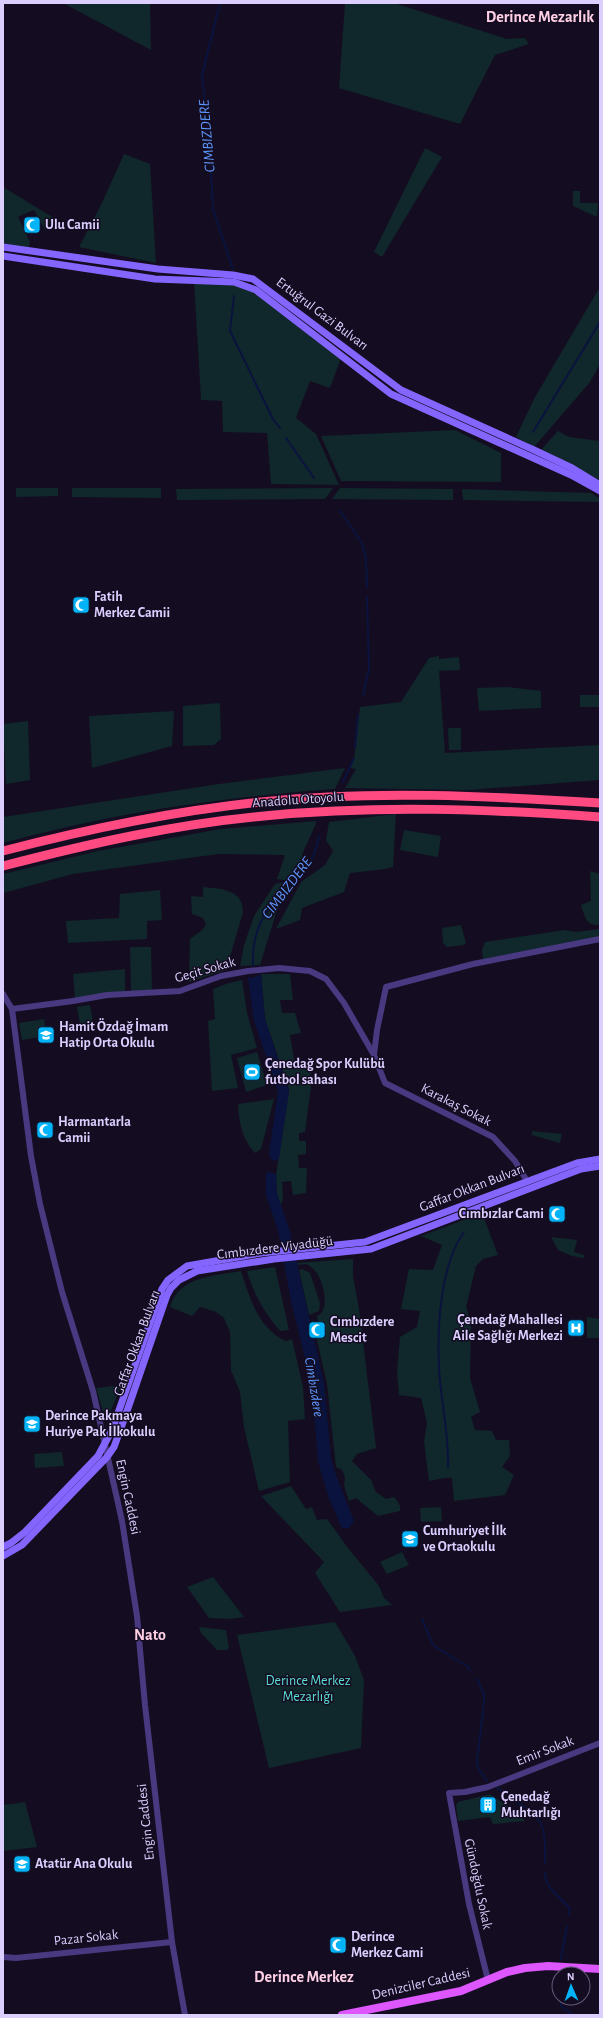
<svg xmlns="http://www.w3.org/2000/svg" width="603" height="2018" font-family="'Alegreya Sans',sans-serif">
<rect width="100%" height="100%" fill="#140d21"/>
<g fill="#10272b">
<polygon points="63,3 150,3 151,50"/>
<polygon points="345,3 394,3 507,39 525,38 529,44 495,55 460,124 339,88"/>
<polygon points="425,148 442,157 382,257 374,252"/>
<polygon points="124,154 150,164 156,263 79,247 101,205"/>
<polygon points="3,187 54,218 45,230 34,210 18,217 30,242 29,249 3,245"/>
<polygon points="573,191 580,191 580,203 598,203 597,217 573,206"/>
<polygon points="194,281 234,282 256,290 342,355 330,388 310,381 296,418 316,434 339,485 271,484 267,433 223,432 222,401 201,400"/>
<polygon points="600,287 600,364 590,382 534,447 516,437 535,397"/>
<polygon points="455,430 501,453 501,482 341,481 321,436"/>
<polygon points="558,431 569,437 600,441 600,480 541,450"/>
<polygon points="16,488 58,488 58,496 16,497"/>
<polygon points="72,488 161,488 161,498 72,497"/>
<polygon points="333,488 325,499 177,500 176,489"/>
<polygon points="340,488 453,489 453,500 332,499"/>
<polygon points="462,489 591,493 600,499 600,502 463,500"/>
<polygon points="439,656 439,659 459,657 460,670 439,671 445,753 600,745 600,780 469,790 345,788 356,769 349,768 354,759 360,707 401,702 429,658"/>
<polygon points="507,687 541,691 541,708 479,711 477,688"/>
<rect x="580" y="695" width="20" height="12"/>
<polygon points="220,703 221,739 214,745 183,746 183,706"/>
<polygon points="174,711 172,746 92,768 89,716"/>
<polygon points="28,721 30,780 6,784 3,724"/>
<polygon points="448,728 461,728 461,750 449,750"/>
<path d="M 345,768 L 335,789 C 223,797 112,813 3,843 L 3,817 L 219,784 Z"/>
<polygon points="396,814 393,867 385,869 350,873 344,892 302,908 300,920 276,929 301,882 325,865 333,851 326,840 329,822"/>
<polygon points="317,821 302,855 301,866 290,881 277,879 285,855 218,854 73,874 3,893 3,874 98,851 221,829"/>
<polygon points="404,830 441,836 438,857 400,850"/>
<path d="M 590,871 L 600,874 L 600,925 C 586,926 585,917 581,905 L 591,901 Z"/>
<polygon points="285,882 293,886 277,910 260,965 240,966 244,945 254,916 275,884"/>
<polygon points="203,887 222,889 233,893 239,898 242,904 243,912 227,967 223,971 189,982 190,939 201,931 206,925 203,918 192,914 191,896 203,897"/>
<polygon points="160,890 162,920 147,921 147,939 68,943 66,921 119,918 120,894"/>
<polygon points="461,925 466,943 463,945 447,947 443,943 442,928"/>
<polygon points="600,929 600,937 483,959 482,950 485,942 565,930 576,932"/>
<polygon points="130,947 151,947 152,991 131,991"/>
<polygon points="125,969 125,992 75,999 73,974"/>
<polygon points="261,974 290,974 293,1000 280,1000 282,1013 295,1013 301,1033 290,1035 295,1065 308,1064 312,1079 305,1132 299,1133 299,1141 306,1141 306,1154 298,1155 299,1168 307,1168 306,1193 293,1195 291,1181 282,1182 283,1196 281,1206 277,1193 276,1175 289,1089 265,1019"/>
<polygon points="242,980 247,1013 257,1048 231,1055 238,1088 212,1091 208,1021 215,1019 213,989 229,983"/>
<polygon points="90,1005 93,1023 80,1025 77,1007"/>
<polygon points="44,1019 47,1036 22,1040 19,1023"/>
<polygon points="257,1052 267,1085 246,1092 237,1058"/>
<path d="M 274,1099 L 261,1149 L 255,1153 C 242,1139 239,1123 238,1104 Z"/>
<polygon points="532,1131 562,1134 560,1143 532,1135"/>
<path d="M 482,1213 L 498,1255 L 483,1259 L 476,1266 L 466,1307 L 471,1322 L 470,1378 L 480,1412 L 471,1417 L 475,1430 L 492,1431 L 496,1440 L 509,1440 L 510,1456 L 502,1467 L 514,1475 L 505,1495 L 454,1501 L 452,1478 C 443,1477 438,1480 429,1481 L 424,1442 L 427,1423 L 421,1398 L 399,1395 L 397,1372 L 400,1337 L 417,1327 L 420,1311 L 401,1309 L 409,1269 L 433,1270 L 442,1245 L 421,1236 Z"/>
<polygon points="551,1237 577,1240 574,1252 584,1255 584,1258 572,1256 558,1250"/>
<path d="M 353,1259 L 353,1276 L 359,1309 L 376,1448 L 357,1454 L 352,1461 L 371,1480 L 376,1492 L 386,1499 L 394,1497 C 398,1502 401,1505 400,1511 L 378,1516 L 356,1498 L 349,1501 L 344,1485 L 345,1477 L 342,1470 L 336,1467 L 327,1384 L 316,1336 L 320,1334 L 317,1316 C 331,1311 323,1280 316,1272 C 313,1268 310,1266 306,1264 L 298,1265 L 297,1263 Z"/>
<path d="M 275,1267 L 289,1330 L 280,1331 C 264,1312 254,1295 247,1271 Z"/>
<polygon points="302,1269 310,1273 320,1303 319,1311 309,1315 299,1270"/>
<path d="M 241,1271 C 250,1298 258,1329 286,1341 L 292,1339 L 303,1387 L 305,1419 L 288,1421 L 290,1482 L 259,1491 L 244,1427 L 240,1392 L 231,1370 L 230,1332 L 224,1318 L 216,1312 L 200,1307 L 192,1316 L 170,1307 C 179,1276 214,1276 241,1271 Z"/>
<polygon points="587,1317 600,1319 600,1338 587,1338"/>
<polygon points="122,1385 107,1419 105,1419 96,1388"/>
<polygon points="62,1452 64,1466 35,1468 34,1454"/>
<polygon points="291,1486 306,1509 312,1507 317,1520 327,1519 348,1548 379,1586 384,1598 392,1605 340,1612 315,1573 324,1562 261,1496"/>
<polygon points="441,1507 442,1521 421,1522 420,1508"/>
<polygon points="402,1552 409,1565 387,1574 380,1562"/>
<polygon points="213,1577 244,1617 230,1619 209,1618 187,1587"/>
<polygon points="335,1622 355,1656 364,1680 361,1748 269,1768 237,1635"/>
<polygon points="199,1627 226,1630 229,1648 227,1650 217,1650 201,1633"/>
<polygon points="490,1794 516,1812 525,1821 493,1824 490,1817 458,1821 456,1805 458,1802"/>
<polygon points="25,1802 37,1847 3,1851 3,1805"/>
</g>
<g fill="#0a133e">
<polygon points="261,974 265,1019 289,1092 279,1159 273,1161 269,1155 278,1091 254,1021 248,977 253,978"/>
<polygon points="271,1172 276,1175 277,1193 290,1232 324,1383 331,1458 334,1470 354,1521 349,1528 342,1528 328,1496 318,1461 312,1386 291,1301 278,1230 266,1195 266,1173"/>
</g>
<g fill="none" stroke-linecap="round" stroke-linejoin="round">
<g stroke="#0a133e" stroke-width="2">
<polyline points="220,3 202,75 210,152 213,209 233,269"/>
<polyline points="234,296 230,331 273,419 280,428"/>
<polyline points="533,432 600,322"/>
<polyline points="286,438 314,478"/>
<polyline points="340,511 362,543 366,558 367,587"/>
<polyline points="363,695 369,669 367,597"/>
<polyline points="355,748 358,715"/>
<polyline points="343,782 354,758"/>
<path d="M 253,965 C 251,911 282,899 310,862 C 315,855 317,844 319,836"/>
<path d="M 448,1467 C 449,1434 441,1402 439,1369 C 437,1329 440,1265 464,1232"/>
<polyline points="422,1619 432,1643 437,1648 467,1666 470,1670"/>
<polyline points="477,1679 484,1694 484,1703 477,1761 478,1768 487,1781"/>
<path d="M 497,1788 C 508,1795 538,1814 542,1826 C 546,1837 545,1851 545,1863"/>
<path d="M 545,1873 C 545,1889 561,1897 570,1909 L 569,1915"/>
<polyline points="561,1959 567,1926"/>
<polyline points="557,1979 559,1990"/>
<polyline points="560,1998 561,2006 573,2015"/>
</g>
<g stroke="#483980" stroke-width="6">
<polyline points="3,994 12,1009 31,1156 40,1204 62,1292 93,1391 122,1521 137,1616 145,1705 172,1942 185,2015"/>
<polyline points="12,1009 73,1001 107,995 180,991 221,976 248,971 279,968 310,971 326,979 344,1003 374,1055 385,1083 493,1137 515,1161 527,1181"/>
<polyline points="374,1055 377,1030 386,987 473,964 600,939"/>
<polyline points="3,1957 16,1958 172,1942"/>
<polyline points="488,1980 469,1904 449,1793 465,1792 488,1787 600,1743"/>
</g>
<g stroke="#8466fe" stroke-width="7">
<polyline points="3,247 158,269 233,275 253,279 401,390 534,450 572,468 600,485"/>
<polyline points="3,256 155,279 234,282 256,290 391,394 571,475 600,491"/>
<polyline points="3,1547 11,1543 25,1532 98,1456 112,1430 162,1289 168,1280 187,1266 261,1253 365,1242 577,1163 600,1159"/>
<polyline points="3,1556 22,1545 107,1457 114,1447 126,1414 167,1295 171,1288 179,1280 197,1271 274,1259 371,1249 581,1169 600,1166"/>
</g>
<polyline stroke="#dd56fe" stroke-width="8" points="342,2015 461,1991 507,1972 525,1968 548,1966 600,1969"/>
<g stroke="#fe4a80" stroke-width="9">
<path d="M 3,851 C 88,829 174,811 261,802 C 374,790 488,796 600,803"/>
<path d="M 3,866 C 88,844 176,824 264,816 C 376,805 488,809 600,817"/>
</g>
</g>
<defs>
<symbol id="mosque-square" viewBox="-11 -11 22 22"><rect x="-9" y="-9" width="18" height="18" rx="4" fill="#02b3f7" stroke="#140d21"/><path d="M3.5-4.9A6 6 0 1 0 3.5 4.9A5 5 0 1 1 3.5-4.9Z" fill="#fff"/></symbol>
<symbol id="school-square" viewBox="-11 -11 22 22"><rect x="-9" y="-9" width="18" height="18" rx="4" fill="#02b3f7" stroke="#140d21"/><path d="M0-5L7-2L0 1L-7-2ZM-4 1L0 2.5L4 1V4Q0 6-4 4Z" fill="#fff"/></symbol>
<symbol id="stadium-square" viewBox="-11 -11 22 22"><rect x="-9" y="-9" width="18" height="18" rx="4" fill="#02b3f7" stroke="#140d21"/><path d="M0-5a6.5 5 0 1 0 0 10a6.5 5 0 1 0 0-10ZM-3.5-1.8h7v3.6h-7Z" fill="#fff"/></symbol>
<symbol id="hospital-square" viewBox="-11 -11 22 22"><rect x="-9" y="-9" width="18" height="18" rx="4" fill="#02b3f7" stroke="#140d21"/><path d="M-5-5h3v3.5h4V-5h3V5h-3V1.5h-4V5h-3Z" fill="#fff"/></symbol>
<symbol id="building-square" viewBox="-11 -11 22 22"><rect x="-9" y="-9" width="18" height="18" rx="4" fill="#02b3f7" stroke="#140d21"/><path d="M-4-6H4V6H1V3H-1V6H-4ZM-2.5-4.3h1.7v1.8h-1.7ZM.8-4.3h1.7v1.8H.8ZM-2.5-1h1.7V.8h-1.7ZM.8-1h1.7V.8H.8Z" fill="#fff"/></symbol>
</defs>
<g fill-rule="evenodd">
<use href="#mosque-square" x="22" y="215" width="20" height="20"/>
<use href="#mosque-square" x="71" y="595" width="20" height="20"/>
<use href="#school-square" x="36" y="1025" width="20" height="20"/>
<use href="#stadium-square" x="242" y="1062" width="20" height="20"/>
<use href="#mosque-square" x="35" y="1120" width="20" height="20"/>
<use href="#mosque-square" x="547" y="1204" width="20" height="20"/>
<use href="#hospital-square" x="566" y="1318" width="20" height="20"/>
<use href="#mosque-square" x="307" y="1320" width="20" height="20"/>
<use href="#school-square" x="22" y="1414" width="20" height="20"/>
<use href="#school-square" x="400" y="1529" width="20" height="20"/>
<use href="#building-square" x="478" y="1795" width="20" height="20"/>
<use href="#school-square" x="12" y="1854" width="20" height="20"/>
<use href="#mosque-square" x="328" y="1935" width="20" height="20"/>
</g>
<g text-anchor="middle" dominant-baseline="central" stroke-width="3" stroke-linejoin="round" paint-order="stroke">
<g font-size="14" font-weight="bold" fill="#dcceff" stroke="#140d21" text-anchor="start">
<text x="45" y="225">Ulu Camii</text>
<text x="94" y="597">Fatih<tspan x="94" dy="16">Merkez Camii</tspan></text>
<text x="59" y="1027">Hamit Özdağ İmam<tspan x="59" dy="16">Hatip Orta Okulu</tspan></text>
<text x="265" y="1064">Çenedağ Spor Kulübü<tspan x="265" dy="16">futbol sahası</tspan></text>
<text x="58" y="1122">Harmantarla<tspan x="58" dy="16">Camii</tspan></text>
<text x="544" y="1214" text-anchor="end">Cımbızlar Cami</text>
<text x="563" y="1320" text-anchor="end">Çenedağ Mahallesi<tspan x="563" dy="16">Aile Sağlığı Merkezi</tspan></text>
<text x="330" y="1322">Cımbızdere<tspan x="330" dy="16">Mescit</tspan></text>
<text x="45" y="1416">Derince Pakmaya<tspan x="45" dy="16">Huriye Pak İlkokulu</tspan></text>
<text x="423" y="1531">Cumhuriyet İlk<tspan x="423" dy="16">ve Ortaokulu</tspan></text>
<text x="501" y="1797">Çenedağ<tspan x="501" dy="16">Muhtarlığı</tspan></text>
<text x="35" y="1864">Atatür Ana Okulu</text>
<text x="351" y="1937">Derince<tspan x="351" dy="16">Merkez Cami</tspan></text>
</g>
<g font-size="14" fill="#dcceff" stroke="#140d21">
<text transform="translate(322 314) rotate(37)">Ertuğrul Gazi Bulvarı</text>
<text transform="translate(298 800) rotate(-4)">Anadolu Otoyolu</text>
<text transform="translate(205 970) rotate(-16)">Geçit Sokak</text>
<text transform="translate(456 1105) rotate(27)">Karakaş Sokak</text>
<text transform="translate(472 1188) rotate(-21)">Gaffar Okkan Bulvarı</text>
<text transform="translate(275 1248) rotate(-7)">Cımbızdere Viyadüğü</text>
<text transform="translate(137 1343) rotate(-70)">Gaffar Okkan Bulvarı</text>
<text transform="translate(128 1497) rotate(78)">Engin Caddesi</text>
<text transform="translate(545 1751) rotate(-21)">Emir Sokak</text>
<text transform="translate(146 1822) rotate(-96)">Engin Caddesi</text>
<text transform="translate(478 1884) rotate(78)">Gündoğdu Sokak</text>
<text transform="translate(86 1938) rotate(-6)">Pazar Sokak</text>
<text transform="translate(421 1984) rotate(-13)">Denizciler Caddesi</text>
</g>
<g font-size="14" fill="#5bded4" stroke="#140d21">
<text x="308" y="1681">Derince Merkez<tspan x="308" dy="16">Mezarlığı</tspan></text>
</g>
<g font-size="15" font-style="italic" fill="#5d97fe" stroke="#140d21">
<text transform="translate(207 136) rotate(-95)">CIMBIZDERE</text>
<text transform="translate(287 888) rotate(-53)">CIMBIZDERE</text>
<text transform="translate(314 1387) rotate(81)">Cımbızdere</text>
</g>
<g font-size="16" font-weight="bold" fill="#ffd0e5" stroke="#140d21">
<text x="540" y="17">Derince Mezarlık</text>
<text x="150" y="1635">Nato</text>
<text x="304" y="1977">Derince Merkez</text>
</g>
</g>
<rect width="603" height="2018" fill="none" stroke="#dcceff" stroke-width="8"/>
<g transform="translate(571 1986) rotate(358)"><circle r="19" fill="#140d21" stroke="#645a7a"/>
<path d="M0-3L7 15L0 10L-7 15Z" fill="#02b3f7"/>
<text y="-6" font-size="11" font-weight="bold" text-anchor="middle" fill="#dcceff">N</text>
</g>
</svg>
